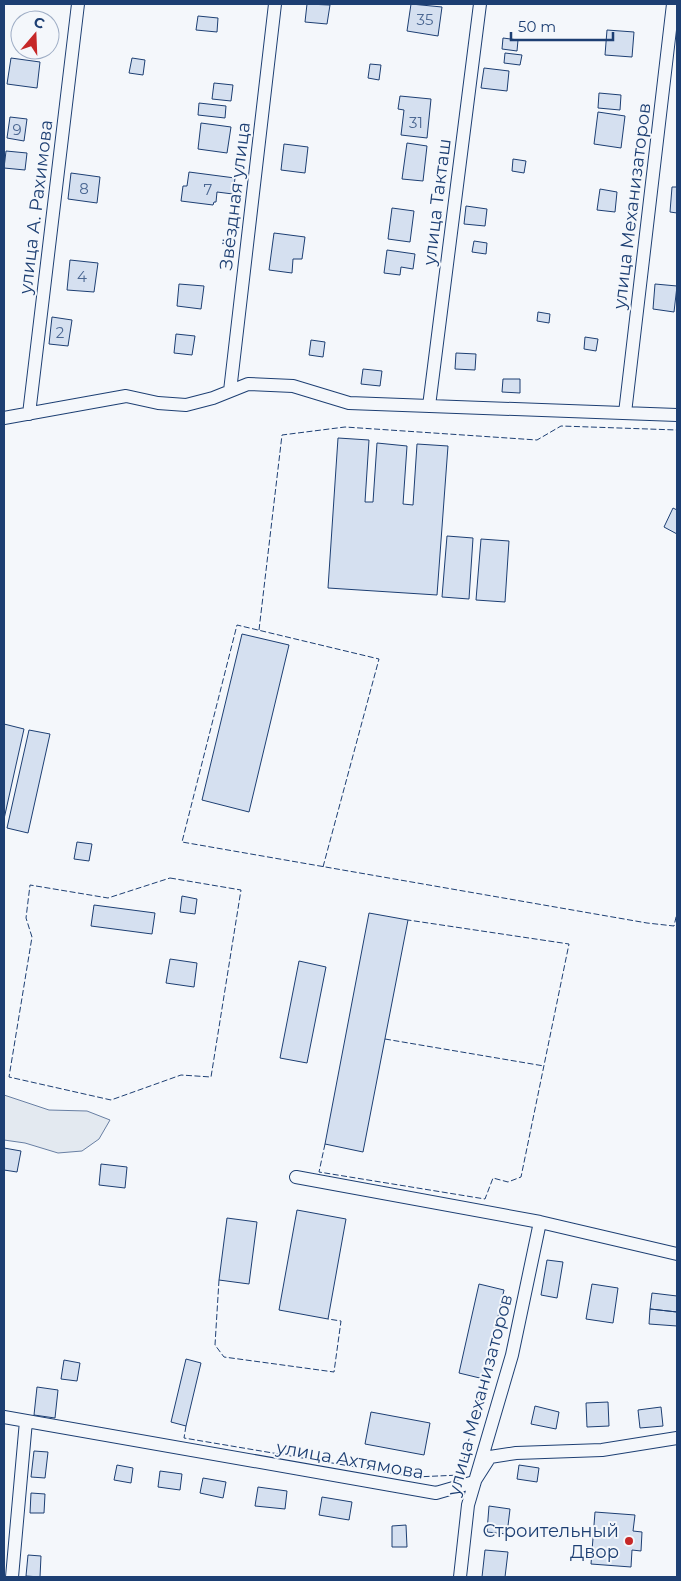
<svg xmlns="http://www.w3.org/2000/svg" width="681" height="1581" font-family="Montserrat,sans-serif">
<rect width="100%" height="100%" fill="#f4f7fb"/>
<path fill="#e3e9f0" stroke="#687fa3" d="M4,1095L49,1110L87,1111L110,1120L99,1139L82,1151L58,1153L25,1143L4,1140Z"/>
<path fill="#d5e0f0" stroke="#1d3f73" d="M307,4L330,5L327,24L305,22Z
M411,4L442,7L438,36L407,31Z
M198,16L218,18L217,32L196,30Z
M607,30L634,32L632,57L605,55Z
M503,38L518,40L517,51L502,49Z
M505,53L522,55L520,65L504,63Z
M11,58L40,62L37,88L7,84Z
M132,58L145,60L143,75L129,73Z
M370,64L381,65L379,80L368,78Z
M484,68L509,71L507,91L481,88Z
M214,83L233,85L231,101L212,99Z
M599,93L621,95L620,110L598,108Z
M400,96L431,99L427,138L401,135L404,110L398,109Z
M199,103L226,106L225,118L198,115Z
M598,112L625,116L621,148L594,144Z
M10,117L27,119L24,141L7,138Z
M201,123L231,127L227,153L198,149Z
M407,143L427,146L423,181L402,179Z
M284,144L308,147L305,173L281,170Z
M6,151L27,153L25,170L4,168Z
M513,159L526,161L524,173L512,171Z
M189,172L235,178L233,194L217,192L216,202H214L213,205L181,201L183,186H187Z
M71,173L100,177L97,203L68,199Z
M672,187H677V213L670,212Z
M600,189L617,192L615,212L597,210Z
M466,206L487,209L485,226L464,224Z
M392,208L414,211L410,242L388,239Z
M274,233L305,237L302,259H293L292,273L269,270Z
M474,241L487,243L486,254L472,252Z
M387,250L415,254L413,269L401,267L400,275L384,273Z
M70,260L98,263L94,292L67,290Z
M179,284L204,286L201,309L177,306Z
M655,284L677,286L674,312L653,309Z
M538,312L550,314L549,323L537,321Z
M52,317L72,320L68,346L49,344Z
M176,334L195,336L192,355L174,353Z
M585,337L598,339L596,351L584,349Z
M311,340L325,342L323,357L309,355Z
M456,353L476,354L475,370L455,369Z
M363,369L382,371L380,386L361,384Z
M503,379H520V393L502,392Z
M338,438L369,440L365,502H373L377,443L407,446L403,504L413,505L417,444L448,446L437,595L328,588Z
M673,508L677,510V534L664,527Z
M447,536L473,538L469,599L442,597Z
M481,539L509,541L505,602L476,600Z
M242,634L289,645L249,812L202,800Z
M4,724L24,729L4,819Z
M29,730L50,734L28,833L7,828Z
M77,842L92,844L89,861L74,859Z
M182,896L197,899L195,914L180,912Z
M94,905L155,913L152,934L91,926Z
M369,913L408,920L363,1152L325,1144Z
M170,959L197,963L194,987L166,983Z
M299,961L326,967L307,1063L280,1058Z
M4,1148L21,1151L17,1172L4,1170Z
M101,1164L127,1167L125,1188L99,1185Z
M297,1210L346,1219L328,1319L279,1310Z
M227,1218L257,1222L249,1284L219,1280Z
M547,1260L563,1262L557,1298L541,1295Z
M479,1284L504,1290L484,1379L459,1373Z
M592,1284L618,1288L613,1323L586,1319Z
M652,1293L677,1296V1312L650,1309Z
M650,1309L677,1312V1326L649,1324Z
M186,1359L201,1363L186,1426L171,1422Z
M64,1360L80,1363L77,1381L61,1379Z
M37,1387L58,1390L55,1418L34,1415Z
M608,1402L609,1426L587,1427L586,1403Z
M535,1406L559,1412L556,1429L531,1424Z
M661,1407L663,1426L640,1428L638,1410Z
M371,1412L430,1423L424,1455L365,1444Z
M34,1451L48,1452L45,1478L31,1477Z
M117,1465L133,1468L131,1483L114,1480Z
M519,1465L539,1468L537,1482L517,1479Z
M160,1471L182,1474L180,1490L158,1487Z
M203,1478L226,1482L223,1498L200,1493Z
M258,1487L287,1491L285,1509L255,1506Z
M31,1493L45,1494L44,1513H30Z
M322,1497L352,1502L349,1520L319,1515Z
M489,1506L510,1509L507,1534L487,1532Z
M595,1512L635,1515L633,1531L642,1532L641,1551L632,1550L631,1567L591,1564Z
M406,1525L407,1547H392V1526Z
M485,1550L508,1552L505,1577H482Z
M28,1555L41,1556L40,1577L26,1576Z"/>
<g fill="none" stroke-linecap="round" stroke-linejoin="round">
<g stroke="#1d3f73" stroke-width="14">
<path id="street" d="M230,391L275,4
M429,406L480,4
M625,413L673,4
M29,414L78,4
M4,418L126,396L158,403L186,405L213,398L248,384L293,386L349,403L677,415
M296,1177L540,1222L677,1254
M4,1417L436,1493L474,1482L490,1457L516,1453L602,1450L677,1438
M12,1577L26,1421
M460,1577L468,1505L512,1355L540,1222"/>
</g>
<use href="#street" stroke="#f4f7fb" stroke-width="12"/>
<path stroke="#1d3f73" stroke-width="1" stroke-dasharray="6 2.5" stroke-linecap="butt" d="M259,630L282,435L345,427L537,440L561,426L677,430
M323,867L379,659L237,625L182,842L647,923L674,926L677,913
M170,878L241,890L211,1077L181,1075L111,1100L9,1077L32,937L26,918L30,885L108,898Z
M385,1039L544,1066
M325,1144L319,1172L485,1199L493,1178L508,1182L521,1177L569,944L408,920
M219,1280L215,1345L224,1357L334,1372L341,1321L328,1319
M186,1426L184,1438L415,1477L460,1475L484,1379"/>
</g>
<circle fill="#c62828" stroke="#f4f7fb" stroke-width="2" cx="629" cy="1541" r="5"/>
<g text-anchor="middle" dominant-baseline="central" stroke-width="4" stroke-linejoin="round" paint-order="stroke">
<g font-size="15" fill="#4b6792">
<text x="425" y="19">35</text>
<text x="416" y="122">31</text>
<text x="17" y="129">9</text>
<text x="84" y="188">8</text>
<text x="208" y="189">7</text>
<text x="82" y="276">4</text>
<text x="60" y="332">2</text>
</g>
<g font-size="18" fill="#1d3f73" stroke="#f4f7fb">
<text transform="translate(235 196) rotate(-83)">Звёздная улица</text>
<text transform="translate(437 202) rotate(-83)">улица Такташ</text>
<text transform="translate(632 206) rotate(-83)">улица Механизаторов</text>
<text transform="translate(36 207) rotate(-83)">улица А. Рахимова</text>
<text transform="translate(480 1395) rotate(-75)">улица Механизаторов</text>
<text transform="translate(350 1460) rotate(10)">улица Ахтямова</text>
</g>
<g font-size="18" fill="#1d3f73" stroke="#f4f7fb" text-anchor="end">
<text x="619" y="1531">Строительный<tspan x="619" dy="21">Двор</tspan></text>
</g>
</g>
<rect width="681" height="1581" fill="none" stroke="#1d3f73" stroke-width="10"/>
<g transform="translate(35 35) rotate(19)"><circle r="24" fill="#f4f7fb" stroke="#9eadc5"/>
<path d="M0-4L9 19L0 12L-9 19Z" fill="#c62828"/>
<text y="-8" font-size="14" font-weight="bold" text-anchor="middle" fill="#1d3f73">С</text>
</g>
<path d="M511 32v8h102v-8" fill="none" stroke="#1d3f73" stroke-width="2.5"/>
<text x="518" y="32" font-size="15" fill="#1d3f73" stroke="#f4f7fb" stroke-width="4" paint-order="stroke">50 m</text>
</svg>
